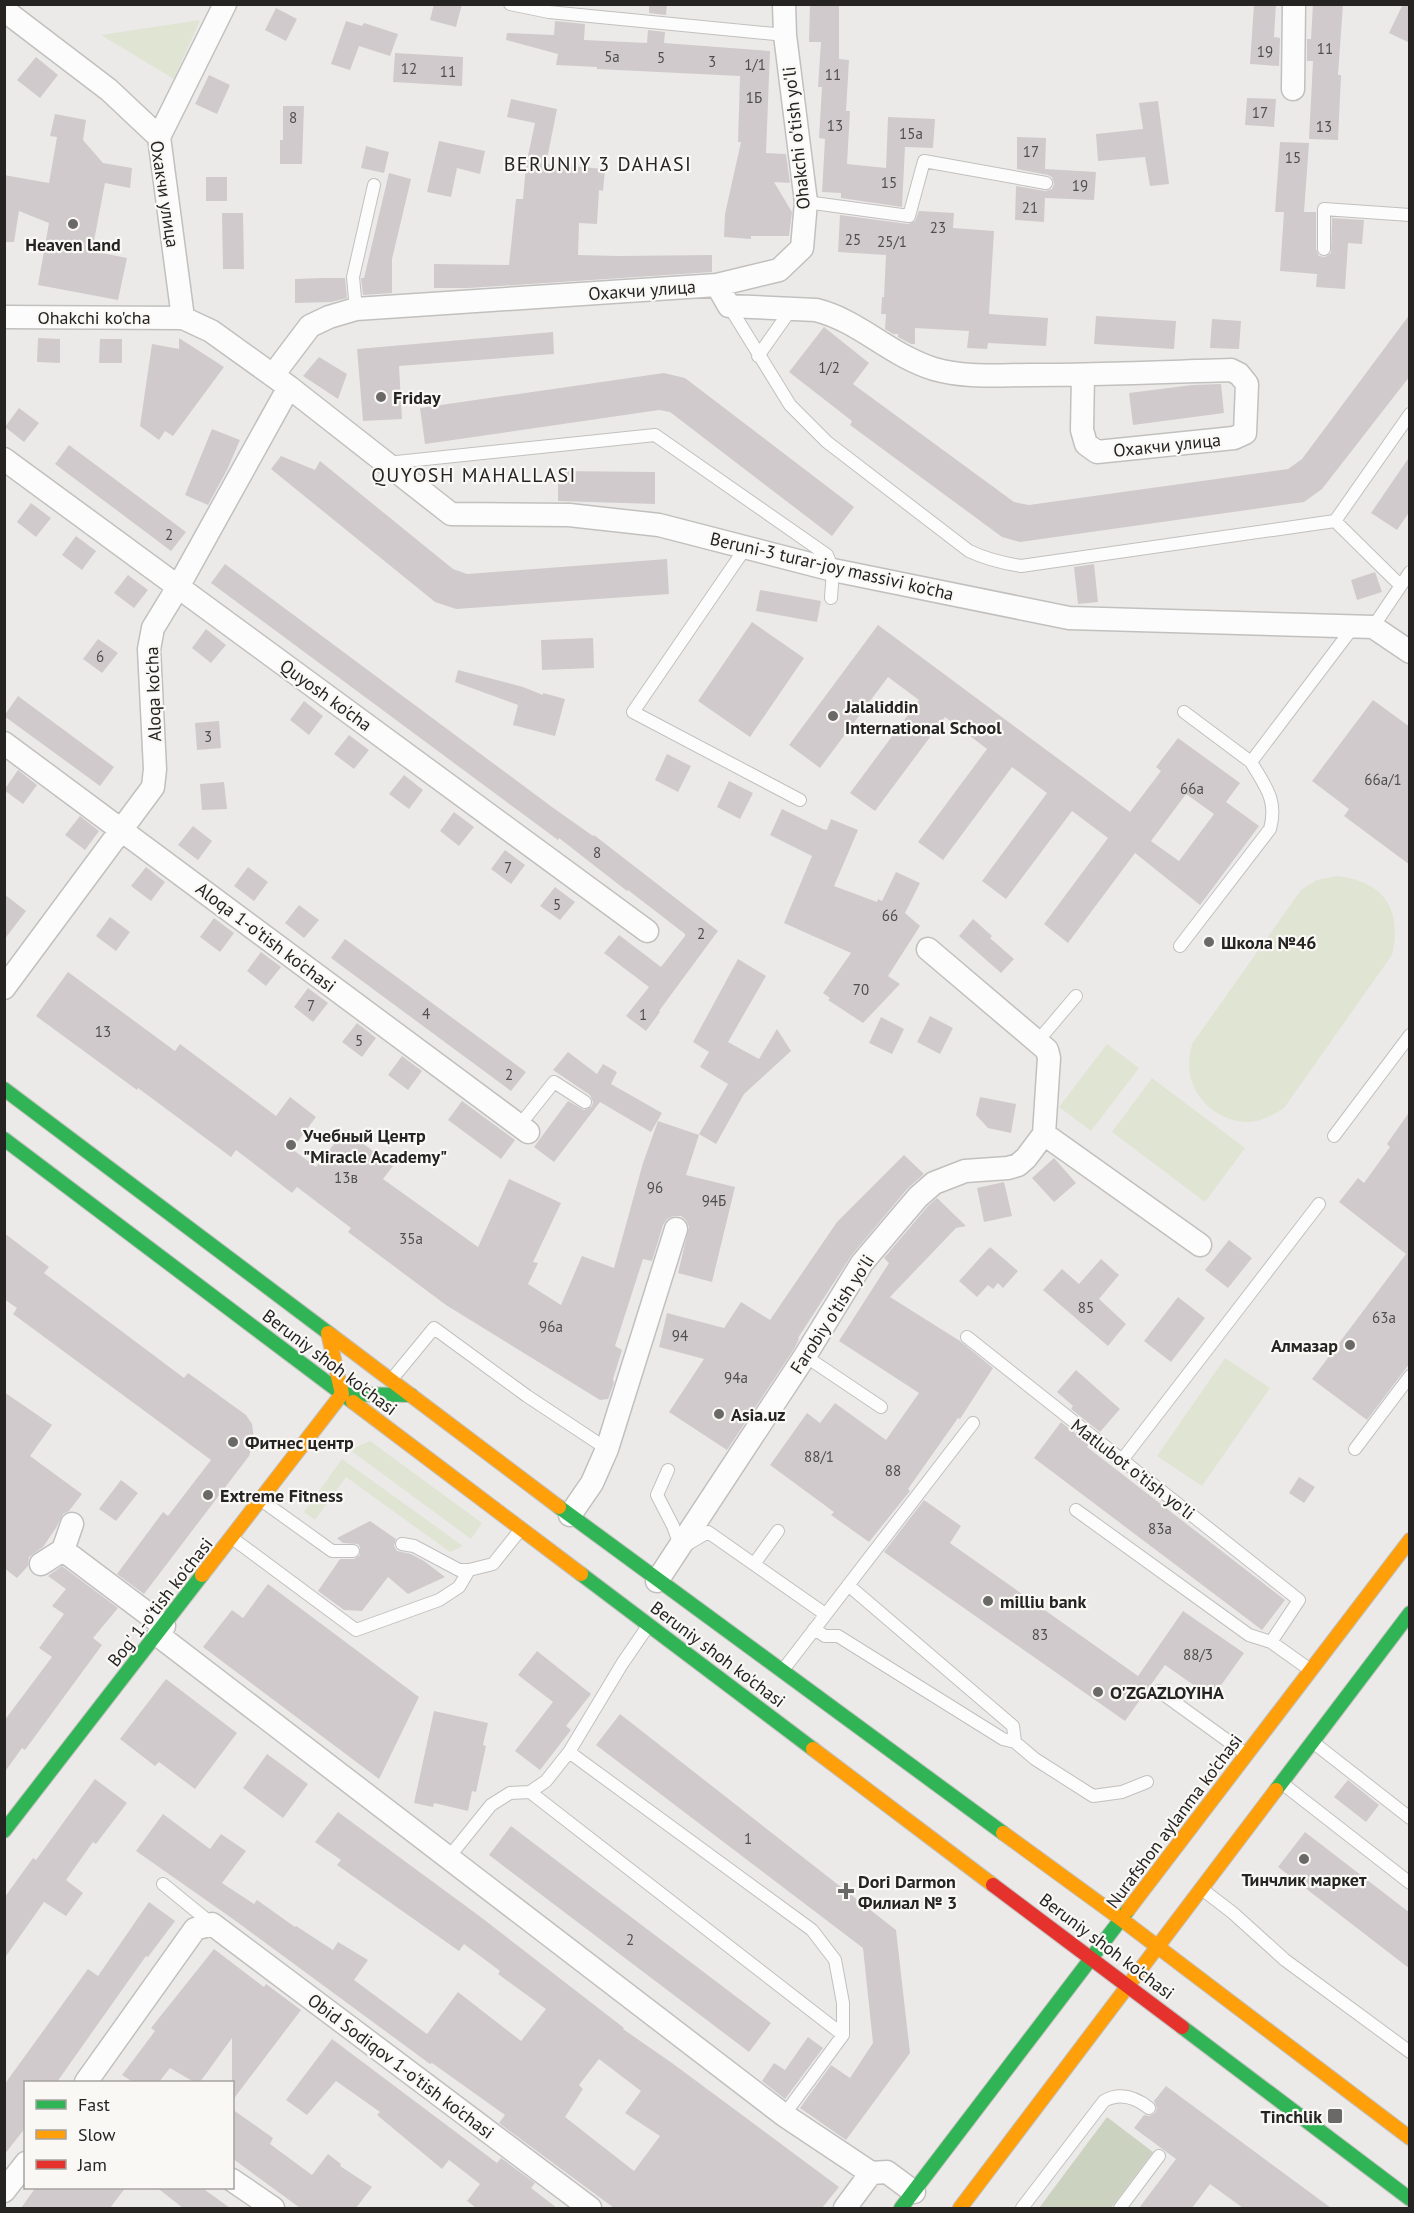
<svg xmlns="http://www.w3.org/2000/svg" width="1414" height="2213" font-family="'PT Sans',sans-serif">
<rect width="100%" height="100%" fill="#eceae8"/>
<path fill="#dfe4d3" d="M200,20L174,79L101,35Z
M1336,876C1383,881 1403,908 1392,955L1284,1108C1273,1115 1262,1121 1249,1122C1217,1123 1188,1095 1189,1063C1189,1057 1191,1050 1192,1044L1301,890L1317,880Z
M1107,1044L1139,1068L1091,1131L1059,1107Z
M1152,1078L1245,1148L1205,1202L1112,1132Z
M1225,1358L1270,1388L1202,1486L1157,1456Z
M370,1441L482,1523L471,1539L350,1450Z
M342,1459L463,1546L450,1552L346,1477L315,1520L304,1512Z"/>
<path fill="#ccd2c0" d="M1107,2117L1153,2152L1111,2208H1039Z"/>
<path fill="#d0cacc" fill-rule="evenodd" d="M434,4H462L456,27L430,20Z
M649,4H667L666,15L649,13Z
M810,4H839V59L849,60L846,111H850L847,164L886,168L888,117L935,119L933,148L905,147L902,207L841,198V193L822,192L825,139L819,138L822,87H818L821,42H809Z
M1254,4H1276L1274,37L1280,38L1279,66L1250,64Z
M1313,4H1343L1338,75H1341L1338,140L1309,139L1313,61H1307V39H1311Z
M1403,4H1410V43L1389,33Z
M276,8L297,19L286,41L265,30Z
M346,21L362,26L364,23L398,34L390,56L359,46L350,70L331,64Z
M555,21L585,24L584,40L647,43L648,30L665,32L664,43L770,51L766,153L786,154L790,183L774,182L792,212L789,236H751V239L724,237L725,214L741,142H738L740,76L597,69V67L556,65L558,54L506,40L507,33L554,35Z
M395,53L463,57L462,86L393,82Z
M36,57L58,75L40,98L17,80Z
M209,75L230,85L217,114L195,104Z
M1247,98L1276,99L1274,127L1245,125Z
M511,99L557,109L546,164L605,169L603,191L599,190L597,224L579,223L578,255L618,256L712,255V272L468,288H434V264L509,265L516,199H523L526,165L535,123L507,117Z
M1158,101L1169,184L1150,186L1145,157L1098,161L1096,134L1143,129L1139,103Z
M283,106H304L302,164H280V140H283Z
M55,114L86,120L83,140L103,163L132,168L130,188L105,183L92,251L127,258L118,300L38,285L49,223L19,211L14,242H4V175L49,183L57,137L50,136Z
M1017,137L1046,138L1045,169L1096,172L1094,200L1045,198L1044,222L1015,220L1016,186L1045,191L1052,189L1054,184L1052,177L1048,175L1017,169Z
M439,141L485,151L480,174L457,168L451,197L427,192Z
M1280,142L1309,143L1304,212H1316V249L1319,256L1325,257L1331,253L1332,218L1364,220L1362,244L1348,243L1345,289L1316,287L1317,274L1280,271L1284,212H1275Z
M366,146L389,152L384,173L361,168Z
M389,173L411,179L392,259V293L363,295L361,278H364Z
M206,177H227V201H206Z
M919,211L954,213L953,228L994,231L989,314L1048,318L1046,346L988,343L987,349L967,348L969,331L915,328V344H911L898,337V334H893L885,329L886,314H881L882,297H884L886,255L838,252L840,215L908,224L915,221Z
M222,213H243L244,269H223Z
M323,278H345L347,298L331,302L295,303V279Z
M1410,314V376L1322,489L1304,502L1020,542L1002,537L850,425L852,421L789,372L824,327L869,363L853,384L1014,502L1029,505L1288,469L1302,459Z
M1096,316L1176,321L1174,349L1094,344Z
M1212,319L1241,321L1239,349L1210,348Z
M553,332L554,354L399,366L402,419L363,421L357,349Z
M38,338L60,339V363L37,362Z
M179,338L224,367L173,436L165,431L159,440L140,426L152,344L179,349Z
M100,339H122V363H99Z
M319,357L347,374L338,399L303,376Z
M664,373L685,378L854,507L832,536L670,412L659,410L425,444L420,408Z
M1221,384L1224,413L1133,425L1129,393L1192,385Z
M19,408L39,423L24,442L5,427Z
M212,429L240,440L227,470L208,505L185,495Z
M69,445L186,532L171,551L55,464Z
M281,456L315,470L320,461L453,569L467,574L667,559L669,594L456,609L435,602L271,469Z
M1410,456V511L1397,530L1371,513Z
M558,471L655,472V504L558,501Z
M31,503L51,518L36,537L17,522Z
M76,536L96,551L82,570L62,555Z
M225,564L552,807L593,836L594,835L718,931L659,1011L660,1012L646,1031L626,1016L649,987L604,953L619,935L661,967L685,936V934L628,890L627,891L559,838L558,840L211,583Z
M1094,564L1098,602L1078,604L1074,567Z
M1375,572L1382,592L1357,600L1351,580Z
M128,575L148,590L134,608L114,593Z
M760,590L821,601L817,622L756,611Z
M752,622L804,658L750,737L698,701Z
M878,625L1130,812L1161,771L1156,767L1178,738L1240,783L1226,802L1259,826L1200,905L1135,853L1068,943L1044,924L1108,838L1072,811L1006,899L982,881L1047,793L1012,767L943,860L918,842L987,749L945,717L875,811L850,793L919,700L888,677L820,768L789,745ZM1186,794L1214,814L1179,861L1151,841Z
M206,629L226,645L211,663L192,648Z
M593,638L594,668L542,670L541,640Z
M98,639L118,653L102,673L83,659Z
M458,670L523,687L543,695V693L565,699L555,736L513,725L518,705L455,682Z
M18,696L114,767L100,786L4,716Z
M1373,700L1410,727V865L1344,816L1349,809L1312,781Z
M304,701L323,716L309,735L290,720Z
M219,721L221,748L197,750L195,723Z
M349,735L369,750L354,769L334,754Z
M667,754L691,766L678,792L655,780Z
M18,770L37,785L23,804L4,790Z
M404,775L423,790L409,809L389,794Z
M729,781L753,793L740,819L717,807Z
M224,782L227,809L202,810L200,784Z
M782,809L823,829L827,830L831,819L858,830L834,886L877,902L878,899L882,901L896,872L920,883L905,913L920,926L888,976L900,984L863,1023L828,1000L830,998L823,993L851,953L784,923L812,856L770,835Z
M454,812L474,827L459,846L440,831Z
M80,816L99,831L85,850L65,835Z
M193,826L212,841L198,860L178,845Z
M505,850L525,865L511,884L491,869Z
M146,867L165,882L151,901L131,886Z
M248,867L268,882L254,901L234,886Z
M555,887L575,902L560,920L540,906Z
M4,894L26,911L4,940Z
M299,905L319,920L304,938L285,923Z
M110,917L130,932L116,951L96,936Z
M214,918L234,933L220,952L200,937Z
M973,919L992,936L990,938L1014,959L1001,973L959,936Z
M345,939L526,1072L511,1091L331,958Z
M261,952L281,967L266,986L247,971Z
M738,959L766,976L728,1042L759,1059L777,1029L791,1051L744,1094L716,1144L699,1134L728,1084L700,1067L709,1052L693,1042Z
M68,972L175,1051L180,1044L276,1116L290,1097L316,1117L292,1149L316,1167L345,1130L393,1166L383,1179L478,1247L509,1179L561,1203L533,1262L538,1263L528,1284L561,1305L582,1256L614,1268L643,1163L658,1121L699,1135L686,1175L735,1187L712,1282L678,1273L689,1227L686,1220L681,1216H674L667,1219L663,1225L652,1261L643,1259L615,1346L622,1350L613,1379L614,1383L608,1399L600,1400L446,1305L348,1232L351,1228L297,1187L292,1193L236,1150L231,1157L138,1088L137,1090L36,1016Z
M308,988L328,1003L313,1022L294,1007Z
M930,1016L953,1028L940,1054L917,1042Z
M881,1017L904,1029L892,1054L869,1043Z
M357,1023L376,1038L362,1057L342,1042Z
M568,1052L597,1074L603,1064L617,1072L611,1084L662,1113L651,1132L600,1102L554,1162L534,1147L568,1101L584,1110L592,1106L593,1102L590,1095L553,1070Z
M402,1056L422,1071L408,1090L388,1075Z
M980,1097L1016,1104L1011,1133L988,1128L976,1115Z
M462,1101L515,1140L501,1159L448,1120Z
M1410,1111V1363L1367,1420L1312,1379L1406,1254L1339,1202L1358,1178L1364,1183L1390,1147L1387,1144Z
M904,1155L924,1174L908,1188L851,1256L798,1338L799,1339L794,1349L727,1450L669,1412L704,1359L659,1347L667,1313L724,1328L741,1302L770,1320L837,1222Z
M1054,1158L1076,1183L1054,1202L1032,1178Z
M1004,1182L1012,1216L984,1222L977,1188Z
M937,1198L966,1226L956,1228L890,1297L960,1341L993,1368L960,1419L958,1418L908,1489L910,1491L869,1542L831,1515L834,1512L770,1465L807,1413L820,1423L835,1403L886,1440L919,1393L839,1341L889,1263L884,1258L928,1206Z
M4,1233L49,1267L44,1273L184,1378L188,1373L246,1415L252,1424L254,1440L249,1456L144,1594L117,1574L163,1512L168,1516L211,1460L13,1314L17,1308L4,1299Z
M1229,1240L1252,1258L1228,1288L1205,1270Z
M990,1247L1018,1271L1003,1288L998,1283L993,1289L988,1285L977,1297L959,1281L989,1248L990,1249Z
M1101,1259L1119,1275L1099,1299L1126,1324L1108,1346L1043,1290L1062,1269L1079,1284Z
M1178,1297L1205,1318L1171,1362L1144,1341Z
M1076,1370L1120,1409L1100,1432L1071,1409L1073,1406L1057,1392Z
M4,1392L52,1425L30,1456L82,1494L69,1511L63,1514L56,1528L43,1547L29,1557L28,1566L17,1578L4,1568Z
M1061,1422L1089,1444L1087,1447L1285,1600L1262,1630L1034,1458Z
M1299,1477L1315,1487L1304,1503L1289,1493Z
M121,1480L138,1493L116,1521L99,1509Z
M924,1500L961,1526L950,1543L1138,1676L1183,1611L1244,1653L1212,1698L1165,1665L1125,1721L884,1552Z
M370,1521L396,1539L394,1546L397,1551L411,1554L424,1561L445,1577L408,1594L388,1577L362,1611L344,1610L318,1591L340,1559H354L360,1555V1547L358,1544L343,1543L337,1538Z
M62,1566L118,1608L93,1638L102,1645L25,1750L22,1748L4,1773V1721L52,1657L39,1648L64,1614L52,1606L66,1589L48,1576Z
M268,1584L419,1697L379,1779L203,1647L232,1610L243,1618Z
M537,1651L591,1694L566,1726L571,1730L540,1770L515,1751L553,1702L518,1675Z
M166,1679L237,1733L195,1789L159,1762L155,1766L120,1739Z
M434,1711L488,1723L483,1745L486,1746L476,1792L472,1791L468,1811L434,1803L433,1807L414,1803Z
M620,1714L896,1930L910,2053L846,2140L800,2108L831,2065L850,2078L873,2043L863,1948L596,1745Z
M267,1754L308,1784L283,1818L243,1788Z
M95,1779L127,1803L96,1844L93,1842L66,1880L83,1893L66,1916L44,1902L4,1959V1898L33,1858L36,1860Z
M1348,1780L1379,1805L1366,1822L1334,1797Z
M338,1812L482,1918L624,2028L623,2029L672,2063L839,2187L822,2208H614L499,2123L505,2115L432,2063L430,2064L233,1919L136,1851L163,1814L210,1849L221,1834L246,1851L222,1883L254,1904L257,1900L295,1927L296,1926L333,1950L338,1942L368,1960L354,1980L427,2034L458,1992L521,2041L546,2009L498,1974L500,1971L464,1944L459,1951L337,1865L341,1860L315,1842ZM599,2059L641,2091L625,2113L660,2136L634,2171L565,2117L583,2089L579,2085Z
M511,1826L771,2023L749,2052L489,1855Z
M1305,1832L1410,1913V1969L1278,1867Z
M149,1902L175,1921L148,1957L146,1956L57,2082H26V2127L4,2155V2085L88,1969L98,1976Z
M214,1949L264,1987L266,1984L301,2010L232,2101V2038L200,2082H194L170,2068L159,2082H133L122,2075L155,2031L151,2028Z
M808,2037L823,2048L785,2099L762,2081L774,2063L785,2070Z
M332,2039L497,2163L501,2158L535,2183L531,2188L557,2208H476L467,2201L480,2184L449,2160L442,2169L377,2115L380,2112L336,2081L307,2115L286,2100Z
M1166,2086L1331,2208H1243L1210,2184L1192,2208H1139L1176,2159L1134,2128L1144,2115L1149,2116L1155,2113L1157,2108L1154,2101Z
M232,2109L273,2138L270,2144L312,2175L328,2154L341,2164L340,2166L372,2187L356,2208H300L232,2158Z
M36,2187H126L110,2208H21Z
M156,2187H201L230,2208H183Z"/>
<g fill="none" stroke-linecap="round" stroke-linejoin="round">
<g stroke="#c1c0be" stroke-width="14">
<path id="lane" d="M510,4L549,12L785,35
M806,202L909,216L924,161L1046,183
M1324,249V209L1410,215
M729,306L790,405L827,442L969,551C986,559 1002,563 1021,566L1335,521L1410,414
M356,309L353,277L374,185
M758,356L792,308
M387,463L655,435L827,555L833,570L831,598
M1335,521L1400,585
M746,547L633,712L800,800
M1373,627L1410,572
M1184,712L1251,762
M1180,946L1270,829C1278,800 1265,786 1251,762L1354,626
M1037,1042L1076,996
M519,1126L554,1082L585,1102
M1334,1136L1410,1035
M967,1337L1299,1600L1271,1642
M805,1356L881,1407
M392,1379L434,1328L527,1396L607,1449
M1355,1449L1410,1376
M1122,1460L1319,1204
M668,1470L657,1495L673,1526L681,1548L708,1532L825,1614
M261,1500L332,1551H353
M1076,1510L1249,1635L1271,1642L1309,1669
M232,1538L356,1630L439,1600L459,1587L469,1570
M402,1544L414,1546L459,1570H469L493,1564L521,1529
M754,1564L778,1531
M814,1629L825,1636H838L1003,1739L1015,1742L1013,1726L848,1585
M783,1670L973,1423
M1159,1691L1246,1754
M1015,1742L1035,1759L1093,1796L1122,1792L1147,1782
M1314,1743L1410,1818
M569,1752L812,1930L835,1960L843,2003V2035L784,2115
M1283,1784L1410,1883
M530,1792L843,2035
M449,1857L491,1805L510,1793L530,1792L546,1781L569,1752L622,1664L648,1626
M163,1884L212,1924
M1203,1890L1233,1913L1285,1960L1410,2052
M1022,2208L1104,2101C1120,2092 1135,2097 1149,2108
M1120,2208L1159,2156"/>
</g>
<g stroke="#c1c0be" stroke-width="25">
<path id="street" d="M4,10L109,90L159,137L183,318
M1293,89L1294,4
M159,137L225,4
M717,285L779,270L802,248L806,202L785,35L784,4
M4,317L183,318L211,331L289,387L451,514L569,515L659,525L833,570L1069,618L1373,627L1410,652
M273,375L310,326L329,317L356,309L717,285L729,306L816,310C860,321 889,355 934,369C965,378 998,375 1030,375C1097,375 1164,372 1231,370L1239,374L1247,384L1245,433L1234,438L1097,452L1086,444L1082,430L1083,375
M4,459L647,931
M4,743L528,1132
M4,988L153,787L155,769L149,649L153,628L178,587L289,387
M1044,1134L1200,1245
M570,1515L592,1483L607,1449L676,1229
M63,1550L164,1626
M41,1564L63,1550L72,1524
M657,1581L805,1356L862,1263L918,1197L934,1183L965,1171L1008,1168L1018,1165L1026,1158L1044,1134L1049,1058L1047,1050L928,949
M158,1635L784,2115L871,2173L887,2172L914,2192
M86,2082L195,1929L212,1924L590,2208
M232,2180L273,2208
M4,2191L26,2163
M845,2208L871,2173"/>
</g>
<g stroke="#c1c0be" stroke-width="16">
<path id="fast" d="M4,1089L331,1335
M4,1139L353,1402
M342,1394L411,1395
M559,1507L1003,1833
M581,1574L813,1749
M1276,1790L1410,1613
M4,1831L202,1575
M1182,2027L1410,2199
M901,2208L1128,1910"/>
</g>
<g stroke="#c1c0be" stroke-width="16">
<path id="slow" d="M331,1335L559,1507
M353,1402L581,1574
M202,1575L342,1394L328,1333
M813,1749L993,1885
M1003,1833L1121,1919L1410,2138
M1128,1910L1410,1540
M960,2208L1276,1790"/>
</g>
<g stroke="#c1c0be" stroke-width="16">
<path id="jam" d="M993,1885L1182,2027"/>
</g>
<use href="#lane" stroke="#fcfcfc" stroke-width="12"/>
<use href="#street" stroke="#fcfcfc" stroke-width="22"/>
<use href="#fast" stroke="#30b455" stroke-width="14"/>
<use href="#slow" stroke="#ff9f0a" stroke-width="14"/>
<use href="#jam" stroke="#e5322d" stroke-width="14"/>
</g>
<g fill="#6b6968" stroke="#faf8f4" stroke-width="2">
<circle cx="73" cy="224" r="6"/>
<circle cx="381" cy="397" r="6"/>
<circle cx="833" cy="716" r="6"/>
<circle cx="1209" cy="942" r="6"/>
<circle cx="291" cy="1145" r="6"/>
<circle cx="1350" cy="1345" r="6"/>
<circle cx="719" cy="1414" r="6"/>
<circle cx="233" cy="1442" r="6"/>
<circle cx="208" cy="1495" r="6"/>
<circle cx="988" cy="1601" r="6"/>
<circle cx="1098" cy="1692" r="6"/>
<circle cx="1304" cy="1859" r="6"/>
<path d="M843 1882h6v6h6v6h-6v6h-6v-6h-6v-6h6z"/>
<rect x="1327" y="2108" width="16" height="16" rx="3"/>
</g>
<g text-anchor="middle" dominant-baseline="central" stroke-width="4.5" stroke-linejoin="round" paint-order="stroke">
<g font-size="15" fill="#504e4d">
<text x="1325" y="48">11</text>
<text x="1265" y="51">19</text>
<text x="612" y="56">5a</text>
<text x="661" y="57">5</text>
<text x="712" y="61">3</text>
<text x="755" y="64">1/1</text>
<text x="409" y="68">12</text>
<text x="448" y="71">11</text>
<text x="833" y="74">11</text>
<text x="754" y="97">1Б</text>
<text x="1260" y="112">17</text>
<text x="293" y="117">8</text>
<text x="835" y="125">13</text>
<text x="1324" y="126">13</text>
<text x="911" y="133">15a</text>
<text x="1031" y="151">17</text>
<text x="1293" y="157">15</text>
<text x="889" y="182">15</text>
<text x="1080" y="185">19</text>
<text x="1030" y="207">21</text>
<text x="938" y="227">23</text>
<text x="853" y="239">25</text>
<text x="892" y="241">25/1</text>
<text x="829" y="367">1/2</text>
<text x="169" y="534">2</text>
<text x="100" y="656">6</text>
<text x="208" y="736">3</text>
<text x="1383" y="779">66a/1</text>
<text x="1192" y="788">66a</text>
<text x="597" y="852">8</text>
<text x="508" y="867">7</text>
<text x="557" y="904">5</text>
<text x="890" y="915">66</text>
<text x="701" y="933">2</text>
<text x="861" y="989">70</text>
<text x="311" y="1005">7</text>
<text x="426" y="1013">4</text>
<text x="643" y="1014">1</text>
<text x="103" y="1031">13</text>
<text x="359" y="1040">5</text>
<text x="509" y="1074">2</text>
<text x="346" y="1177">13в</text>
<text x="655" y="1187">96</text>
<text x="714" y="1200">94Б</text>
<text x="411" y="1238">35a</text>
<text x="1086" y="1307">85</text>
<text x="1384" y="1317">63a</text>
<text x="551" y="1326">96a</text>
<text x="680" y="1335">94</text>
<text x="736" y="1377">94a</text>
<text x="819" y="1456">88/1</text>
<text x="893" y="1470">88</text>
<text x="1160" y="1528">83a</text>
<text x="1040" y="1634">83</text>
<text x="1198" y="1654">88/3</text>
<text x="748" y="1838">1</text>
<text x="630" y="1939">2</text>
</g>
<g font-size="18" fill="#252423" stroke="#faf8f4">
<text transform="translate(796 138) rotate(-96)">Ohakchi o'tish yo'li</text>
<text transform="translate(165 194) rotate(81)">Охакчи улица</text>
<text transform="translate(642 290) rotate(-4)">Охакчи улица</text>
<text x="94" y="317">Ohakchi ko'cha</text>
<text transform="translate(1167 445) rotate(-6)">Охакчи улица</text>
<text transform="translate(832 566) rotate(13)">Beruni-3 turar-joy massivi ko'cha</text>
<text transform="translate(153 694) rotate(-92)">Aloqa ko'cha</text>
<text transform="translate(326 695) rotate(36)">Quyosh ko'cha</text>
<text transform="translate(266 937) rotate(37)">Aloqa 1-o'tish ko'chasi</text>
<text transform="translate(832 1314) rotate(-57)">Farobiy o'tish yo'li</text>
<text transform="translate(330 1362) rotate(37)">Beruniy shoh ko'chasi</text>
<text transform="translate(1133 1469) rotate(38)">Matlubot o'tish yo'li</text>
<text transform="translate(160 1602) rotate(-52)">Bog' 1-o'tish ko'chasi</text>
<text transform="translate(718 1654) rotate(37)">Beruniy shoh ko'chasi</text>
<text transform="translate(1174 1821) rotate(-53)">Nurafshon aylanma ko'chasi</text>
<text transform="translate(1107 1946) rotate(37)">Beruniy shoh ko'chasi</text>
<text transform="translate(401 2066) rotate(37)">Obid Sodiqov 1-o'tish ko'chasi</text>
</g>
<g font-size="18" font-weight="bold" fill="#252423" stroke="#faf8f4" text-anchor="start">
<text x="73" y="244" text-anchor="middle">Heaven land</text>
<text x="393" y="397">Friday</text>
<text x="845" y="706">Jalaliddin<tspan x="845" dy="21">International School</tspan></text>
<text x="1221" y="942">Школа №46</text>
<text x="303" y="1135">Учебный Центр<tspan x="303" dy="21">"Miracle Academy"</tspan></text>
<text x="1338" y="1345" text-anchor="end">Алмазар</text>
<text x="731" y="1414">Asia.uz</text>
<text x="245" y="1442">Фитнес центр</text>
<text x="220" y="1495">Extreme Fitness</text>
<text x="1000" y="1601">milliu bank</text>
<text x="1110" y="1692">O'ZGAZLOYIHA</text>
<text x="1304" y="1879" text-anchor="middle">Тинчлик маркет</text>
<text x="858" y="1881">Dori Darmon<tspan x="858" dy="21">Филиал № 3</tspan></text>
<text x="1322" y="2116" text-anchor="end">Tinchlik</text>
</g>
<g font-size="20" letter-spacing="1.5" fill="#252423" stroke="#faf8f4">
<text x="598" y="164">BERUNIY 3 DAHASI</text>
<text x="474" y="475">QUYOSH MAHALLASI</text>
</g>
</g>
<rect width="1414" height="2213" fill="none" stroke="#252423" stroke-width="12"/>
<rect x="24" y="2081" width="210" height="108" fill="#faf8f4" stroke="#a5a3a0" stroke-width="1.5"/>
<rect x="36" y="2100" width="30" height="9" fill="#30b455" stroke="#a5a3a0" stroke-width="1.5"/>
<text x="78" y="2111" font-size="18" fill="#252423">Fast</text>
<rect x="36" y="2130" width="30" height="9" fill="#ff9f0a" stroke="#a5a3a0" stroke-width="1.5"/>
<text x="78" y="2141" font-size="18" fill="#252423">Slow</text>
<rect x="36" y="2160" width="30" height="9" fill="#e5322d" stroke="#a5a3a0" stroke-width="1.5"/>
<text x="78" y="2171" font-size="18" fill="#252423">Jam</text>
</svg>
